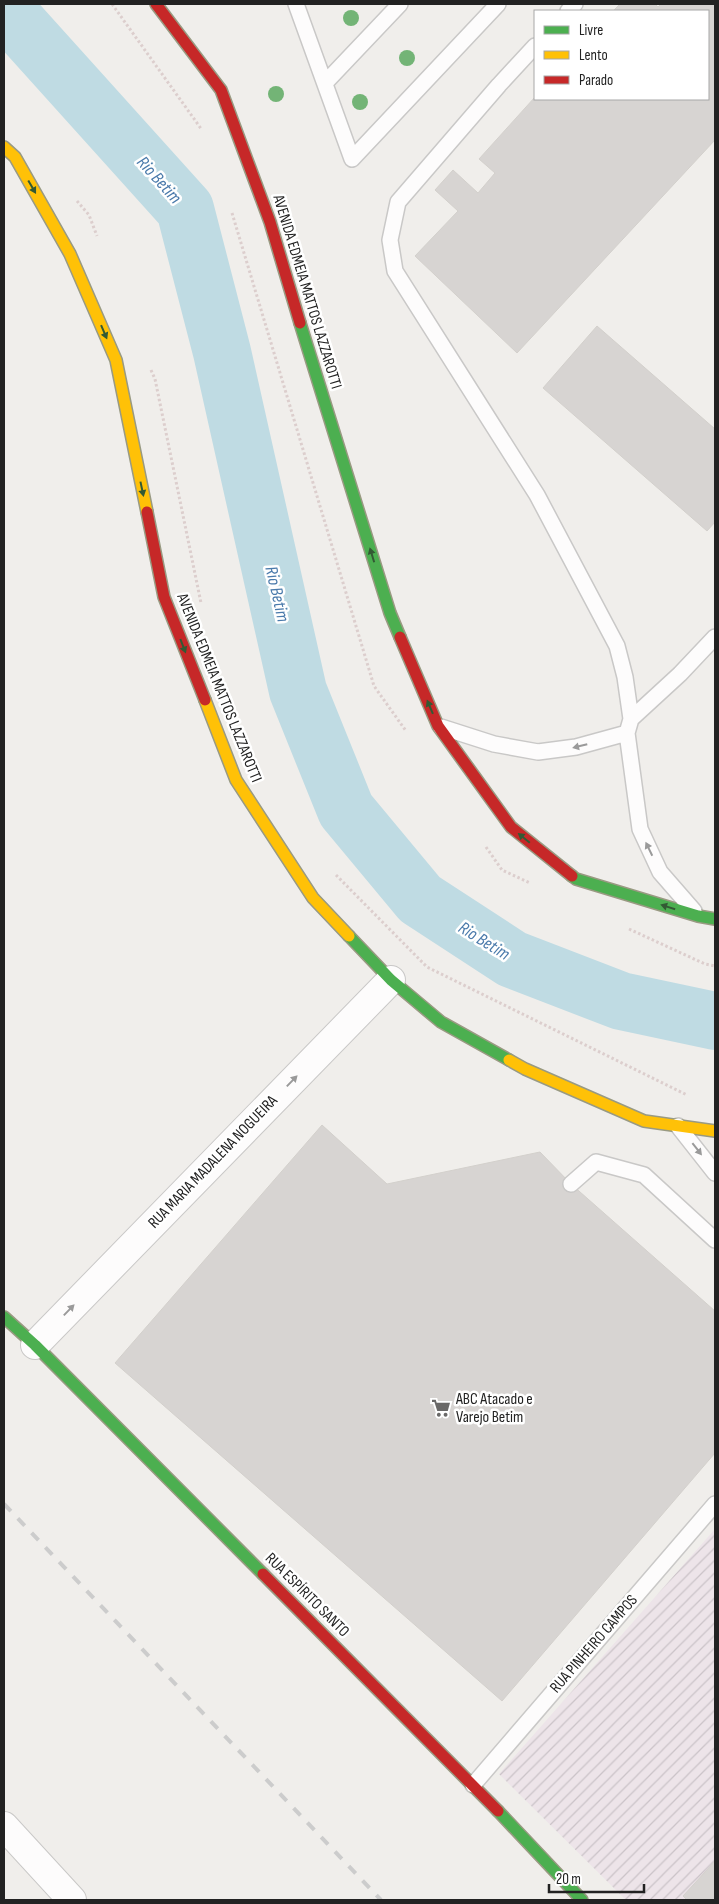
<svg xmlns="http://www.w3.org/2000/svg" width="719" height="1904" font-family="'Sofia Sans Condensed',sans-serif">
<defs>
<pattern id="industrial-furrows" width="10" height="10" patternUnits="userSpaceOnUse" patternTransform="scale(1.25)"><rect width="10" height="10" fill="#ede4e9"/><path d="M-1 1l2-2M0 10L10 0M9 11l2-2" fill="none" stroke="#cbc3c8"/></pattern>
</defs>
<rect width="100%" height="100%" fill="#f0eeeb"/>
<path fill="url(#industrial-furrows)" d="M715,1529V1900H626L499,1774Z"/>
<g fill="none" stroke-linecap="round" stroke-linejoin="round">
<path stroke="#bfdbe3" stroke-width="58" d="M4,8L185,209L222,352L298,691L346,810L420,899L512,959L621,1001L715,1021"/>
</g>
<path fill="#d7d4d2" stroke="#d3d0cc" d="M620,4H655L658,7L661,4H715V140L517,353L415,256L458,211L435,190L453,170L478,193L495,173L479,159L535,97V99H708V11H613Z
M597,326L715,429V522L707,531L543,388Z
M322,1125L387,1184L540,1152L571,1184L715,1311V1453L502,1701L115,1363Z
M715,1861V1900H687L683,1896Z"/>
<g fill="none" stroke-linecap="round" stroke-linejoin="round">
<g stroke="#c9c8c7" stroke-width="18">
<path id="lane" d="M296,4L352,159L498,4
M568,11L575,4
M535,46L499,85L398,202L390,240L395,271L537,495L617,646L625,677L631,719L680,674L715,637
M325,83L400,4
M631,719L627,733L640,829L660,872L694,911
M441,727L494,744L538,752L576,747L627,733
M678,1126L715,1173
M571,1184L596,1162L644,1175L715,1240
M473,1785L715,1504"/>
</g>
<g stroke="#c9c8c7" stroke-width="30">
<path id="street" d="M35,1345L391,980
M4,1826L72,1900"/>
</g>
<g stroke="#999a82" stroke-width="14">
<path id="fast" d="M300,323L390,613L400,637
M572,876L576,879L698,916L715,919
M349,936L391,980L441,1022L509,1060
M4,1317L35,1345L263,1574
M498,1811L582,1900"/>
</g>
<g stroke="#999a82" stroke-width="14">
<path id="slow" d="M4,147L15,157L70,254L116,360L147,512
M205,700L236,780L313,898L349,936
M509,1060L525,1069L644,1121L715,1131"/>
</g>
<g stroke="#999a82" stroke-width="14">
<path id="jam" d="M156,4L221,90L270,222L300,323
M147,512L164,597L205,700
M400,637L438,726L511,827L572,876
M263,1574L498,1811"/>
</g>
<path stroke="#dccecd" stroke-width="3" stroke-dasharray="2.5 2.5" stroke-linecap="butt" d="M112,4L202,130
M77,201L89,215L97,236
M232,213L374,686L406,731
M151,370L155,379L201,603
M486,847L502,870L530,883
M336,875L427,967L687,1095
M629,929L705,964L715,966"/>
<use href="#lane" stroke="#fdfcfc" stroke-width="15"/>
<use href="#street" stroke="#fdfcfc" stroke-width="28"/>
<use href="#fast" stroke="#4caf50" stroke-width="11"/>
<use href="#slow" stroke="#ffc107" stroke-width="11"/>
<use href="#jam" stroke="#c62828" stroke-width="11"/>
<path stroke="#ccc" stroke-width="4" stroke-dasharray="10 10" stroke-linecap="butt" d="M4,1504L381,1900"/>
</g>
<g fill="#73b476">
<circle cx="351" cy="18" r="8"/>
<circle cx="407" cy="58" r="8"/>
<circle cx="276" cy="94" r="8"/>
<circle cx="360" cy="102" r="8"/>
</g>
<defs><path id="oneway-solid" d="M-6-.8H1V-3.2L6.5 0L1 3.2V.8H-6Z" transform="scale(1.25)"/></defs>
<g fill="#335a34">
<use href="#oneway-solid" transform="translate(32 187) rotate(60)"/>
<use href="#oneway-solid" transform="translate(104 332) rotate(67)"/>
<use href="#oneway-solid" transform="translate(142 489) rotate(78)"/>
<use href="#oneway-solid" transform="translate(372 555) rotate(-107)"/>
<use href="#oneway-solid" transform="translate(183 646) rotate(69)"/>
<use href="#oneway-solid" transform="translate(430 707) rotate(-113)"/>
<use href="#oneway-solid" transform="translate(524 838) rotate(-141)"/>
<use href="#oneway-solid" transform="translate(668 907) rotate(-163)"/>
</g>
<g fill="#9a9a9a">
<use href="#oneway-solid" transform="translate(580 746) rotate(166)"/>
<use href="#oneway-solid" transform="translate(649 849) rotate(-116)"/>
<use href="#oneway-solid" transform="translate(292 1081) rotate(-46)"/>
<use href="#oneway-solid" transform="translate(697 1149) rotate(52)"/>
<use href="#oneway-solid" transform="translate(69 1310) rotate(-46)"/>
</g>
<defs>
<g id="supermarket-bare" transform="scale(1.5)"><path d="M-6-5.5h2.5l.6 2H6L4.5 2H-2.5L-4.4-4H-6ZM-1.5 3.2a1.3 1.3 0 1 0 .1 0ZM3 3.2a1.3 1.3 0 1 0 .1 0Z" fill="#6a6968" stroke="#fff" stroke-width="2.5" paint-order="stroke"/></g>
</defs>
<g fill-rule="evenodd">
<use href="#supermarket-bare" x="441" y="1408"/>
</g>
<g text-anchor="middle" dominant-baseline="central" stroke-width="5" stroke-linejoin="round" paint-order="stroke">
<g font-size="16" fill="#222" stroke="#fff">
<text transform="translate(307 292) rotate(73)">AVENIDA EDMEIA MATTOS LAZZAROTTI</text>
<text transform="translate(219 688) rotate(68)">AVENIDA EDMEIA MATTOS LAZZAROTTI</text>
<text transform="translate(213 1162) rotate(-46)">RUA MARIA MADALENA NOGUEIRA</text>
<text transform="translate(307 1595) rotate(45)">RUA ESPÍRITO SANTO</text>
<text transform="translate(594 1644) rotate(-49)">RUA PINHEIRO CAMPOS</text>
</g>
<g font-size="16" fill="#222" stroke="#fff" text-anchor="start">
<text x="456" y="1399">ABC Atacado e<tspan x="456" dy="18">Varejo Betim</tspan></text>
</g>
<g font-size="18" font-style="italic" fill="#4a7aab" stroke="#fff">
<text transform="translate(159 180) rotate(48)">Rio Betim</text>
<text transform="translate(277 594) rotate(77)">Rio Betim</text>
<text transform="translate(484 941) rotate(32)">Rio Betim</text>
</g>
</g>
<rect width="719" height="1904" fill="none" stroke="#222222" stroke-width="10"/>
<rect x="534" y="10" width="175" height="90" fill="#ffffff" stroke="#a7a7a7"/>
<rect x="544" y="26" width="25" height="8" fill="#4caf50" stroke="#a7a7a7"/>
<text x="579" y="35" font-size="15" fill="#222222">Livre</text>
<rect x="544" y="51" width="25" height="8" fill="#ffc107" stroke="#a7a7a7"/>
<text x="579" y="60" font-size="15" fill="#222222">Lento</text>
<rect x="544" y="76" width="25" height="8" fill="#c62828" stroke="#a7a7a7"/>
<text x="579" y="85" font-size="15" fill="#222222">Parado</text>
<path d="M549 1884v8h95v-8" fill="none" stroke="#222222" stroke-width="2.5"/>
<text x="556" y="1884" font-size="15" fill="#222222" stroke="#ffffff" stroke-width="4" paint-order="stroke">20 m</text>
</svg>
